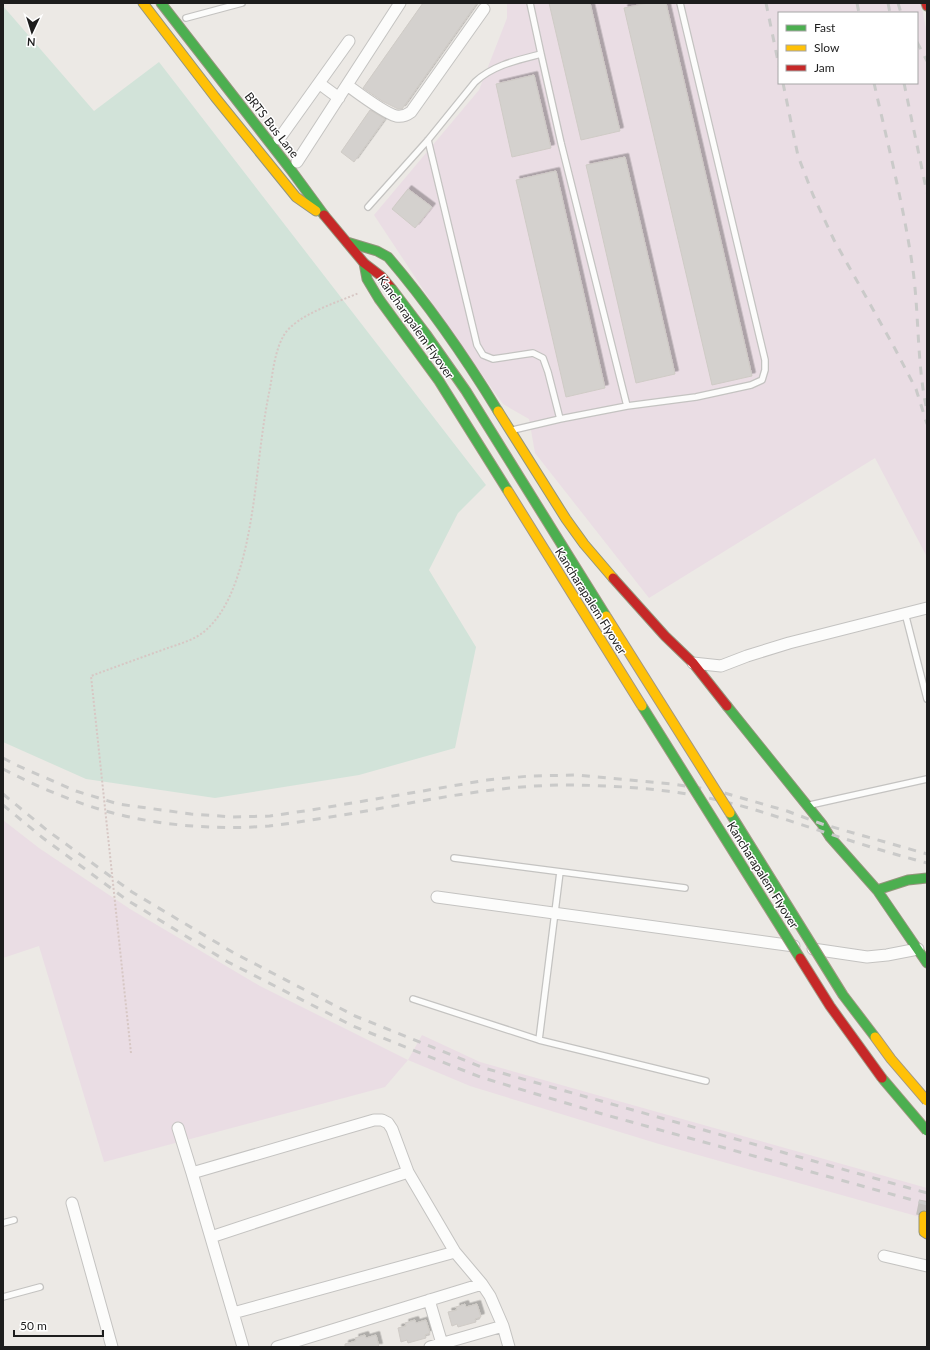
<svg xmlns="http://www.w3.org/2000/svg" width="930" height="1350" font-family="Lato,sans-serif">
<defs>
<filter id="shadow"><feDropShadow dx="3.5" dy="-3.5" stdDeviation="0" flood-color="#0004"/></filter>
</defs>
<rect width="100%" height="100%" fill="#ece9e5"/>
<path fill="#eadde4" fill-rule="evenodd" d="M507,3H921L927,34V557L875,458L649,598L535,453L529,419L503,404L450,330L374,215L479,90L507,18ZM779,13H917V83H779Z
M3,820L39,848L130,909L260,986L408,1060L422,1035L480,1062L927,1188V1219L659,1144L470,1086L408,1060L385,1087L104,1162L39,946L3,958Z"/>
<path fill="#d2e3d9" d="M3,6L94,111L159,62L486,485L458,513L429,570L476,647L455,748L359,775L215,798L86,779L3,742Z"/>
<path fill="#d4d1ce" stroke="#cfcbc6" filter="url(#shadow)" d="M423,3H477L402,109H398L382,101L363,88Z
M549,3H590L620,131L581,140Z
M648,3H666L752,376L712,385L624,8Z
M534,75L551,148L512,157L496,84Z
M370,110L385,119L354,162L341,152Z
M625,157L675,374L636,383L586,165Z
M556,171L605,388L566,397L516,180Z
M408,189L432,207L415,228L392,209Z
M465,1304L466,1307L477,1304L481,1317L475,1319L476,1322L458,1327L457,1324L452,1326L448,1312L457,1310L456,1307Z
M415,1320L416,1323L426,1320L430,1333L425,1335L426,1338L408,1343L407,1340L401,1342L398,1328L406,1326L405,1323Z
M365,1335L366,1338L376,1335L379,1347H345V1344L356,1341L355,1338Z"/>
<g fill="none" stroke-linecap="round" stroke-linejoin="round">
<path stroke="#c3c0bd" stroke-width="16" stroke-dasharray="16 8" stroke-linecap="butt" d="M924,1216L927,1201"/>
<g stroke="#c4c3c1" stroke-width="8">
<path id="lane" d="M186,18L242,3
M541,54L561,143L627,406
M428,140L477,345L483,355L493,359L533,353L543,358L548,372L560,419
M368,207L428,140L475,82C493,65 518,60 541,54L530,3
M513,430L560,419L627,406L696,397L751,385L762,380L765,370V360L680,3
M905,613L927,699
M810,805L927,779
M454,858L685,888
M413,999L539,1040L706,1081
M539,1040L560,872
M3,1223L14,1220
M3,1297L40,1287"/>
</g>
<g stroke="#c4c3c1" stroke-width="13">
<path id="street" d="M320,84L339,98
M347,85C358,93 384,113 396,116C402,117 407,115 411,112L484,9
M279,139L349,41
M297,162L400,3
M693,663L721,666L747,656L789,643L927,608
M437,897L794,946
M813,949L867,957L887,955L918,949
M178,1128L192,1173L243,1347
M192,1173L374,1120H382L388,1123L392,1129L408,1172L455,1252L482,1284L490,1296L503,1326L509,1347
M72,1203L112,1347
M211,1237L408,1172
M884,1256L927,1266
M429,1300L443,1347
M233,1313L455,1252
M277,1347L482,1284
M430,1347L503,1326"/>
</g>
<g stroke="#94957c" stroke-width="11">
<path id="fast" d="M161,3L291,170L324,215
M347,242L377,251L388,257C429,305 465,357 498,411
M364,263L367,279L379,299
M727,706L822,824L830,837L877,890L927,963
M877,890L908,880L927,878"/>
</g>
<g stroke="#94957c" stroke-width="11">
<path id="slow" d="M143,3L215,97L296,197L316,211
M498,411L566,519L584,544L613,578
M924,1216V1232L927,1234"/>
</g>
<g stroke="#94957c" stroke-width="11">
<path id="jam" d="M926,3L927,6
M324,215L364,263L381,276L392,289
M613,578L665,636L693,663L727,706"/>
</g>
<path stroke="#d7c7c4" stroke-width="2" stroke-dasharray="2 2" stroke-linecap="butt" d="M131,1053L91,676C115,667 140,658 165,649C179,644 195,640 206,630C245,596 253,508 259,460C262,435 265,412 270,388C273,371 275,350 284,335C296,315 338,302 359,293"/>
<use href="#lane" stroke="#fcfcfb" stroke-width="5.5"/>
<use href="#street" stroke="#fcfcfb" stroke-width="11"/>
<use href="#fast" stroke="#4caf50" stroke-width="9"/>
<use href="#slow" stroke="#ffc107" stroke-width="9"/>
<use href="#jam" stroke="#c62828" stroke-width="9"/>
<path stroke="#cacac9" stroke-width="3" stroke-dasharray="8 8" stroke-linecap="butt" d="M766,3L779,66
M857,3L859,13
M888,3L890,13
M898,3L901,13
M917,42L927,61
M783,83L798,156L813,195L834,240L893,345L916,389L927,424
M874,83C888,145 904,207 913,270C919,315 917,362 926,406
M904,83L927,193
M3,758L16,765L76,791L118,804L191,814L233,817L270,816L311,810L487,780L530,776L577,775L672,784L714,790L787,811L822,824L927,854
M3,769C38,787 75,803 113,813C162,826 219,830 269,826C296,823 323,818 349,814C424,801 499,784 576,785C621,786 668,789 713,799C751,807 789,821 827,833C860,844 893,854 927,863
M3,794L48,831L132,892L234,953L355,1016L484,1068L927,1193
M3,805L43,838L127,900L228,962L353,1026L480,1077L599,1113L927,1204"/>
<g stroke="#a29782" stroke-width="11" stroke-linecap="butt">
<path id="fast-bridge" d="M392,289L426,334L466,391L606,616
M379,299L439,381L508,491
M642,706L800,958
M730,813L843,995L875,1037
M882,1078L927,1131"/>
</g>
<g stroke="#a29782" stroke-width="11" stroke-linecap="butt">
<path id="slow-bridge" d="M508,491L642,706
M606,616L730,813
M875,1037L891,1059L927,1101"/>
</g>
<g stroke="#a29782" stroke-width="11" stroke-linecap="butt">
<path id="jam-bridge" d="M800,958L830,1006L882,1078"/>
</g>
<use href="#fast-bridge" stroke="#4caf50" stroke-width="9"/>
<use href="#slow-bridge" stroke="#ffc107" stroke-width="9"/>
<use href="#jam-bridge" stroke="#c62828" stroke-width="9"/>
</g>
<g text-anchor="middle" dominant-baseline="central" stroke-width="3" stroke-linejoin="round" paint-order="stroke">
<g font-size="12" fill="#1d1d1d" stroke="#fff">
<text transform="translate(272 125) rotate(52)">BRTS Bus Lane</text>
<text transform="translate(416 327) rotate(55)">Kancharapalem Flyover</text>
<text transform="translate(591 601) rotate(58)">Kancharapalem Flyover</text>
<text transform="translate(763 875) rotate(58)">Kancharapalem Flyover</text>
</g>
</g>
<rect width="930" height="1350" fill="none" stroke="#1d1d1d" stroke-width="8"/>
<rect x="778" y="12" width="140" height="72" fill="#ffffff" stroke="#a5a5a5"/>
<rect x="786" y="25" width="20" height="6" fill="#4caf50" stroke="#a5a5a5"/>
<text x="814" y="32" font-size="12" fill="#1d1d1d">Fast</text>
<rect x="786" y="45" width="20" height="6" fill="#ffc107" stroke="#a5a5a5"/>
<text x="814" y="52" font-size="12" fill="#1d1d1d">Slow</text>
<rect x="786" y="65" width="20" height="6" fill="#c62828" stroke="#a5a5a5"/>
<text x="814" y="72" font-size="12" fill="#1d1d1d">Jam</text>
<g transform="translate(32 32) rotate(184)" stroke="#ffffff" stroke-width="3" paint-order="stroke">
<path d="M0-3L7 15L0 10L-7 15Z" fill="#1d1d1d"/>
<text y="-6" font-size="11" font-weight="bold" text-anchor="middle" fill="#1d1d1d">N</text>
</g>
<path d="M14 1330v6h89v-6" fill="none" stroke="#1d1d1d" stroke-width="2"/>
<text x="20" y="1330" font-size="12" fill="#1d1d1d" stroke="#ffffff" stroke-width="3" paint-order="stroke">50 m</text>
</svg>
